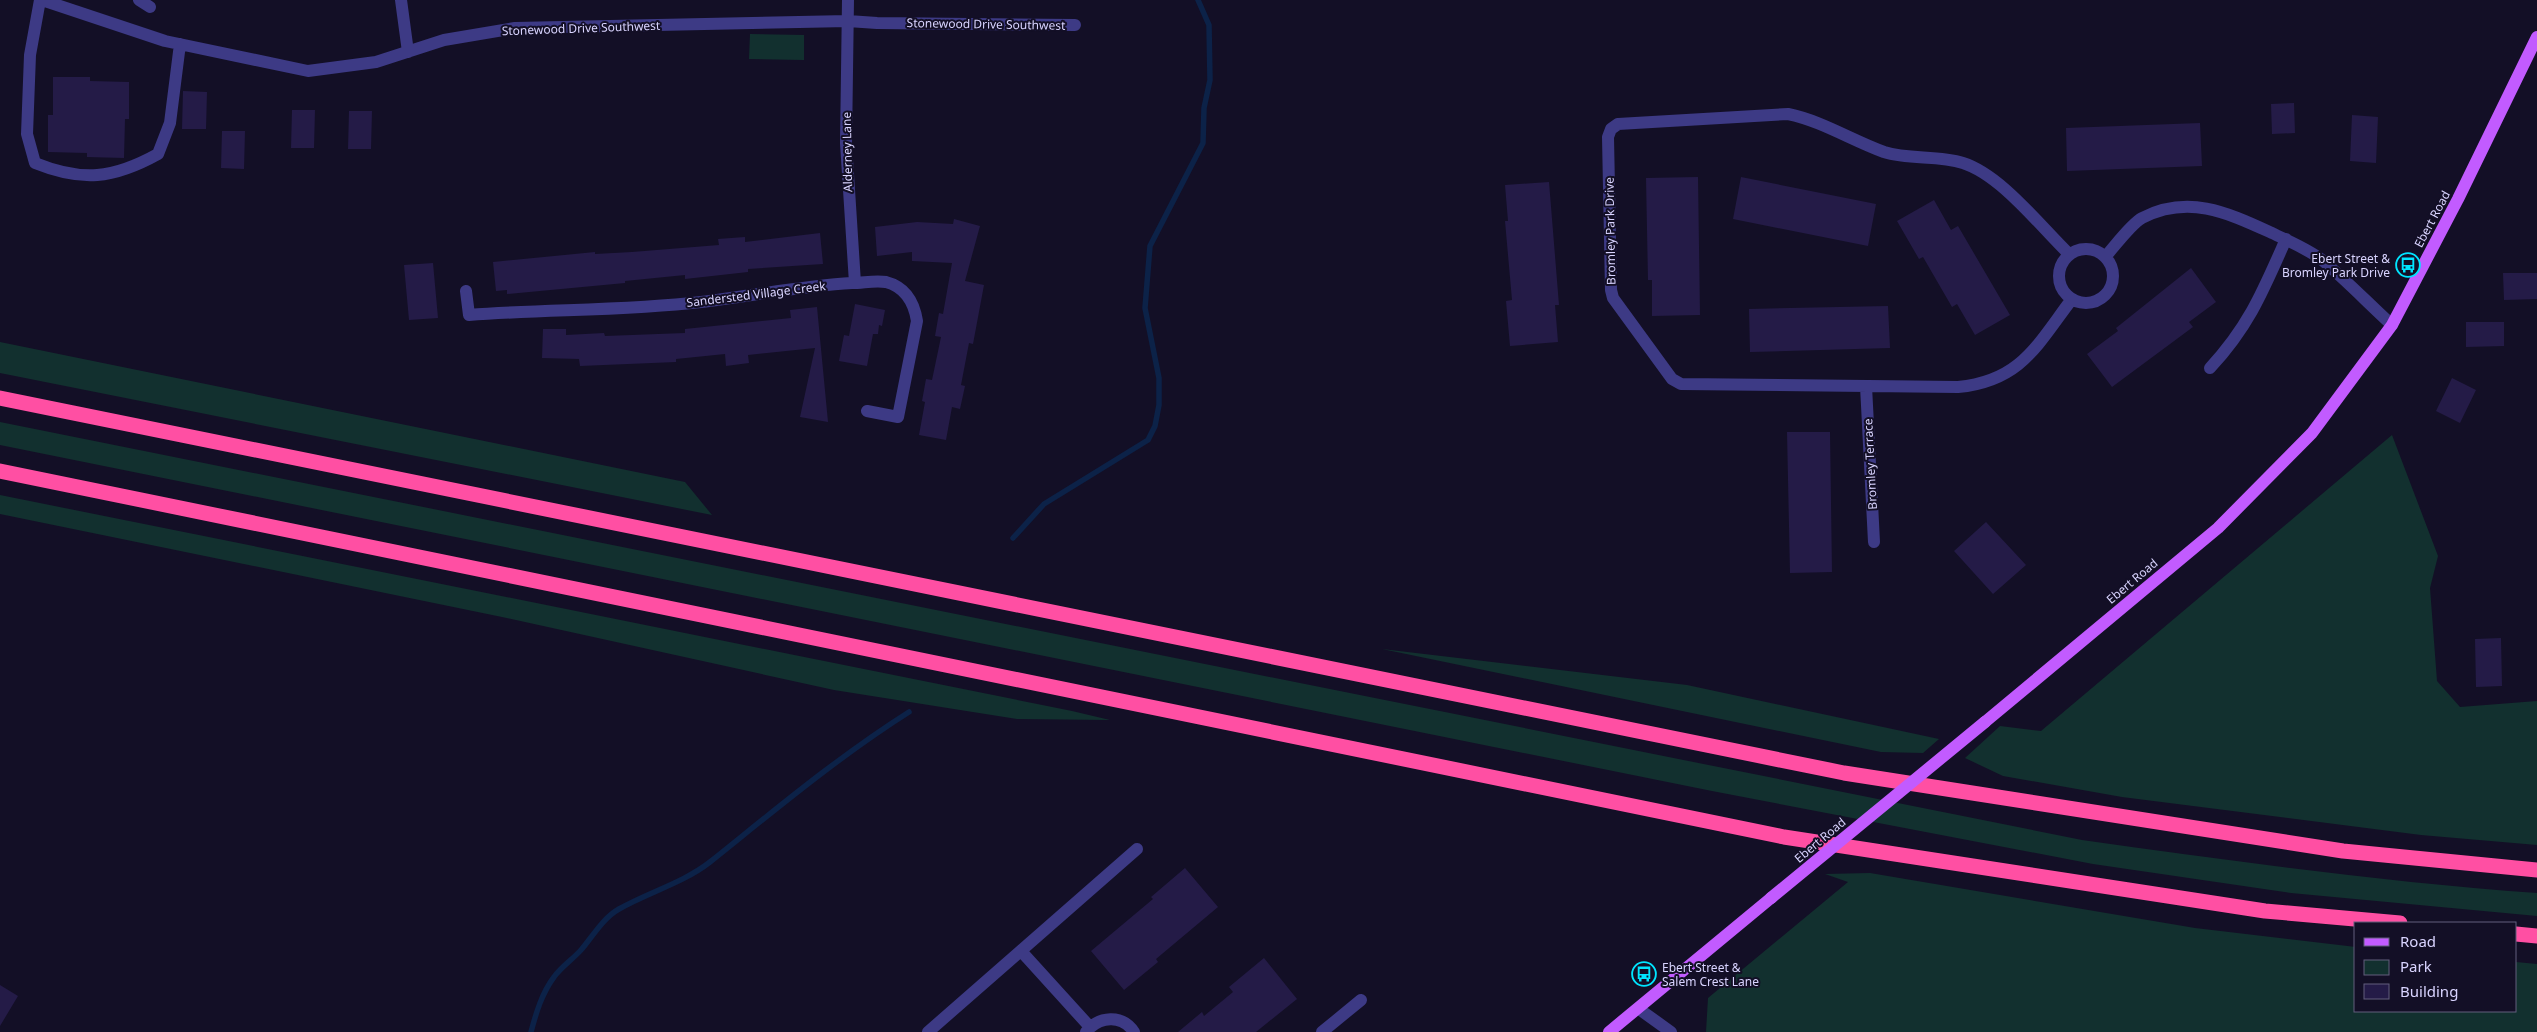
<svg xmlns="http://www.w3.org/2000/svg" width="2537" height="1032" font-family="'Noto Sans',sans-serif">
<rect width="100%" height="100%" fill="#130f26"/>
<path fill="#12302f" d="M750,34L804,35V60L749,59Z
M0,342L685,482L712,515L0,373Z
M0,422L2082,840C2233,861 2384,882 2537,893V916L2291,893L2093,864L1712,791L0,445Z
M2392,435L2438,556L2430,588L2437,681L2460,707L2537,701V845L2421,835L2122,797L2003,776L1965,758L2000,726L2041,731Z
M0,495L1072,711L1110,720L1017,719L834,690L502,617L0,514Z
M1382,649L1687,685L1939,739L1923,753L1881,752Z
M1870,873L2195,928L2356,947V1011H2516V962L2537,964V1032H1706L1708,998L1848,882L1825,874Z"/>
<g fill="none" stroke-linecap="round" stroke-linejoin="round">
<path stroke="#0c2248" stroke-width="5.5" d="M1013,538L1044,504L1148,440L1155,426L1159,405V378L1145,308L1150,246L1203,143L1204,108L1210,80L1209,25L1198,0
M531,1032C536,1013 542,993 554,977C561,967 573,959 581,950C593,936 603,918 619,909C649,892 683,883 710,862C775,810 838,757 909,712"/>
</g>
<path fill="#241b47" d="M53,77H90V81L129,82V119H125L124,158L87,157V153L48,152V115H53Z
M183,91L207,92L206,129H182Z
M2294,103L2295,133L2272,134L2271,104Z
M292,110H315L314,148H291Z
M349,111H372L371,149H348Z
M2352,115L2378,117L2376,163L2350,161Z
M2200,123L2202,166L2067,171L2066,128Z
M222,131H245L244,169L221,168Z
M1698,177L1700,315L1652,316V280H1648L1646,178Z
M1741,177L1876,204L1868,246L1733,219Z
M1549,182L1559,305H1555L1558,342L1510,346L1506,301L1512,300L1505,221H1508L1505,185Z
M1934,200L1951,230L1958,226L2010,315L1975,335L1957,304L1952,307L1923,257L1919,259L1897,221Z
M954,219L980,226L965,281L984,285L973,344L969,343L961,385L965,386L960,409L952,407L946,440L919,435L925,402L922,401L926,379L932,380L941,337L935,336L939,313L943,314L952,263L912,261V252L877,256L875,227L917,222L953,224Z
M820,233L823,264L748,269V272L685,279V275L625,281V283L507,294V290L496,291L493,262L595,252V254L632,252L719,245L718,239L745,237V242Z
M433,263L438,318L409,320L404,265Z
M2191,268L2216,302L2189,322L2193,327L2112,387L2087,354L2118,331L2116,328Z
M2503,273H2537V299L2504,300Z
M855,304L885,310L882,326L879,325L878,334H873L867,366L839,361L844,335L849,336Z
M1888,306L1890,348L1750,352L1749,309Z
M817,307L828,422L800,417L815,348L748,355L749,363L726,366L725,354L676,359V362L580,366L579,359L542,358L543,329H566V335L604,333L605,336L685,333V329L791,318L790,310Z
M2466,322H2504V346L2466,347Z
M2452,378L2476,390L2460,423L2436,411Z
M1787,432H1830L1832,572L1790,573Z
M1986,522L2026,565L1993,594L1954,551Z
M2501,638L2502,686L2476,687L2475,639Z
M1185,868L1218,907L1156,959L1158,962L1124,990L1091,951L1153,899L1151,897Z
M1264,958L1297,999L1256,1032H1178L1202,1012L1204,1016L1233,992L1229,987Z
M0,985L18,996L0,1026Z"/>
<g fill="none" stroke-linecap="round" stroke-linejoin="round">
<path stroke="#3d3a85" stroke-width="12" d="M40,0L30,55L27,134L35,163C82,182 113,179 158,154L170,123L180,44
M42,0L165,41L308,71L376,62L444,40L515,28L848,21L877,23L1075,25
M139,0L150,7
M401,0L408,52
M848,0L846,143L855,283
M2059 276a27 27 0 1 1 54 0a27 27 0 1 1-54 0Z
M2069,254C2040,226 2001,175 1963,163C1938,155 1909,160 1884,152C1851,140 1822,121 1788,114L1618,124L1611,129L1608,137L1611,290L1613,298L1672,379L1681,384L1958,387C2021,381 2037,345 2072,299
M2105,257C2115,246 2131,224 2142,218C2189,194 2228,213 2272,233C2288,241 2308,249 2322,260C2346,280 2369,304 2392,325
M466,291L469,315C546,309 624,311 701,302C751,296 801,286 852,283C863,283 875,280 886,282C905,287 914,302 917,321L898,417L867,411
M2210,368C2249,326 2263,291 2286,239
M1866,386L1874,542
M1021,951L1090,1027
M1639,1009L1671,1032
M928,1032L1137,849
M1086,1032C1099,1016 1122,1014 1134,1032
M1322,1032L1361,1000"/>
<path stroke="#c25bff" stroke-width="12" d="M1985,722L2218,528L2312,433L2392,325L2458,199L2537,37
M1609,1032L1771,898"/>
<path stroke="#ff4fa3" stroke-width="15" d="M0,398L1844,773L2343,851L2537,870
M0,471L1784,837L2265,911L2400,923
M2516,934L2537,936"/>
<path stroke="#c25bff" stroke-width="12" d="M1771,898L1985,722"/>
</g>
<defs>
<g id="bus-ring" transform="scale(1.25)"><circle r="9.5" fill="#130f26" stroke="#00e5ff" stroke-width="1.5"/><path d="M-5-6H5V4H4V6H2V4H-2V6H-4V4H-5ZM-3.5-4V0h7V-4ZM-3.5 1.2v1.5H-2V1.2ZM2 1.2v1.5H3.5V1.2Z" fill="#00e5ff"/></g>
</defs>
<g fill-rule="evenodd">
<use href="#bus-ring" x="2408" y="265"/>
<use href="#bus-ring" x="1644" y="974"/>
</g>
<g text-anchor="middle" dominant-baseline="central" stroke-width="4" stroke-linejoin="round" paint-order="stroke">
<g font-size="12" fill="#d9d4ff" stroke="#130f26">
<text transform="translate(986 24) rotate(1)">Stonewood Drive Southwest</text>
<text transform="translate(581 28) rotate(-2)">Stonewood Drive Southwest</text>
<text transform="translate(847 152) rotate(-91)">Alderney Lane</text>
<text transform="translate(2432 219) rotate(-62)">Ebert Road</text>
<text transform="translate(1610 231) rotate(-91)">Bromley Park Drive</text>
<text transform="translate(756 294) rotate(-7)">Sandersted Village Creek</text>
<text transform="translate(1870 464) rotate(-93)">Bromley Terrace</text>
<text transform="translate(2132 581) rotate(-40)">Ebert Road</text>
<text transform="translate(1820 840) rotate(-40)">Ebert Road</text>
</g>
<g font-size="12" fill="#d9d4ff" stroke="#130f26" text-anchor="end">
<text x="2390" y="258">Ebert Street &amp;<tspan x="2390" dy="14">Bromley Park Drive</tspan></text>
<text x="1662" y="967" text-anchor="start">Ebert Street &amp;<tspan x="1662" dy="14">Salem Crest Lane</tspan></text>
</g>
</g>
<rect x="2354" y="922" width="162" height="90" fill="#130f26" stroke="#625e7d"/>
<rect x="2364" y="938" width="25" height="8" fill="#c25bff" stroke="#625e7d"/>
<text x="2400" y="947" font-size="15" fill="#d9d4ff">Road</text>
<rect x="2364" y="960" width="25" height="15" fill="#12302f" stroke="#625e7d"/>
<text x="2400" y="972" font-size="15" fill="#d9d4ff">Park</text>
<rect x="2364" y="984" width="25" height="15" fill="#241b47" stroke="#625e7d"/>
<text x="2400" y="997" font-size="15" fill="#d9d4ff">Building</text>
</svg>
